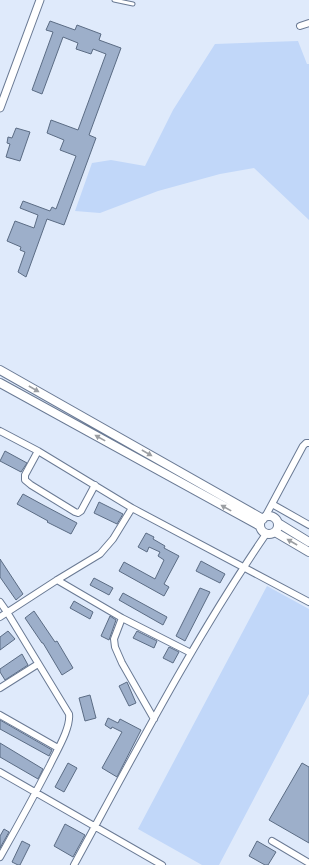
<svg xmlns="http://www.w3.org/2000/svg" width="309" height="865" font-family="Poppins,sans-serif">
<rect width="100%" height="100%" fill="#dfeafb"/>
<path fill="#c1d7f9" d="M298,41L307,64H309V220L254,168L220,174L158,191L100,213L75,211L92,163L111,160L145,166L173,110L215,44Z
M267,586L309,609V694L219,865H202L138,829Z"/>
<path fill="#9dafca" stroke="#5b6c84" d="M50,21L75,30L77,25L101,34L99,40L121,48L89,135L96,138L64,225L47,219L26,277L18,272L25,252L20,250L21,247L7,241L15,221L34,228L38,215L20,208L23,201L50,211L52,207L56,209L76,156L60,150L64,140L47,133L51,120L78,130L106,54L93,49L91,54L76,49L78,43L63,37L42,94L32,90L53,32L46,30Z
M16,128L30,132L20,161L6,157L10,144L7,143L8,137L12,138Z
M5,451L27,463L21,472L0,461Z
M23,494L45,506L77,523L71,534L47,522L48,521L17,504Z
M99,502L123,514L117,524L94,513Z
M146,533L154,537L153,539L165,546L164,548L179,556L164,584L169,587L164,596L119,571L124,562L155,579L164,560L158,556L160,552L149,547L147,552L138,547Z
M0,559L23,594L16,600L0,577Z
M201,561L225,574L220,583L196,571Z
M94,578L113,588L109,595L90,585Z
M200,588L210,592L185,641L176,636Z
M123,593L167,617L163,625L119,600Z
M74,601L93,612L90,619L70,608Z
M34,611L55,642L57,641L73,668L62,675L43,643H42L25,618Z
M110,616L116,620L109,640L101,636Z
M8,631L15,639L0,650V637Z
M137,631L157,641L154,648L133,638Z
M169,647L179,652L173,663L163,658Z
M22,654L28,665L5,680L0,672V669Z
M127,682L136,703L129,706L119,686Z
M90,695L96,718L85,721L79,698Z
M108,718L118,723L120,719L141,730L117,777L102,768L122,732L112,727L111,729L105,725Z
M0,720L52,750L49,756L0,729Z
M0,743L43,769L38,779L0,757Z
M68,763L77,768L64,792L55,787Z
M302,763L309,767V843L269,820Z
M65,824L85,835L73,857L54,846Z
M4,829L9,832L0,848V836Z
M22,841L30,845L20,865H18L12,862Z
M257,841L276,852L268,865H265L249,856Z"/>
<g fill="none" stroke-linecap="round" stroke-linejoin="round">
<g stroke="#6a7a94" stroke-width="5">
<path id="service" d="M114,0L133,4"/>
</g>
<g stroke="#6a7a94" stroke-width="8">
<path id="minor" d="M300,26L309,23
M0,431L38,451L132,508L309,602
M38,451L25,475V480L31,485L75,512L78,513L81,511L95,485
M272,504L309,525
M265,517L303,446L306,443H309
M57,580L122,618L191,653
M0,602L7,612L69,714C71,728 56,752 50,765C34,796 17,827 0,857
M0,617L57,580L100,554L113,539L132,508
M122,618L114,639L115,647L122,663L154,719
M0,688L38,664
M0,715L58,748
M0,772L162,865
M272,841L309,863
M74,865C135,753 194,639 266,534"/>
</g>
<g stroke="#6a7a94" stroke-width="9">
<path id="tertiary" d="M0,108L40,0"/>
</g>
<g stroke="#6a7a94" stroke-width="10">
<path id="secondary" d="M0,370L263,519
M0,383L260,526
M260 525a9 9 0 1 1 18 0a9 9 0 1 1-18 0Z
M278,523L309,542
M275,532L309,552"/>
</g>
<use href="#service" stroke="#fff" stroke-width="3"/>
<use href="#minor" stroke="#fff" stroke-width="6"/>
<use href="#tertiary" stroke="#fff" stroke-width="7"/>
<use href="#secondary" stroke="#fff" stroke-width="8"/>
</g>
<defs><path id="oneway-solid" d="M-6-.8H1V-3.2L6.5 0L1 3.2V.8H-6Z"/></defs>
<g fill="#9b9ea2">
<use href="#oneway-solid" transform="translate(34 389) rotate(30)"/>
<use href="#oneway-solid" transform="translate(100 438) rotate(-151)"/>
<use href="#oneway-solid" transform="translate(147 453) rotate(30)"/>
<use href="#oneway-solid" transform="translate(226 508) rotate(-151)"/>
<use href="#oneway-solid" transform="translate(292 542) rotate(-150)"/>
</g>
</svg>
